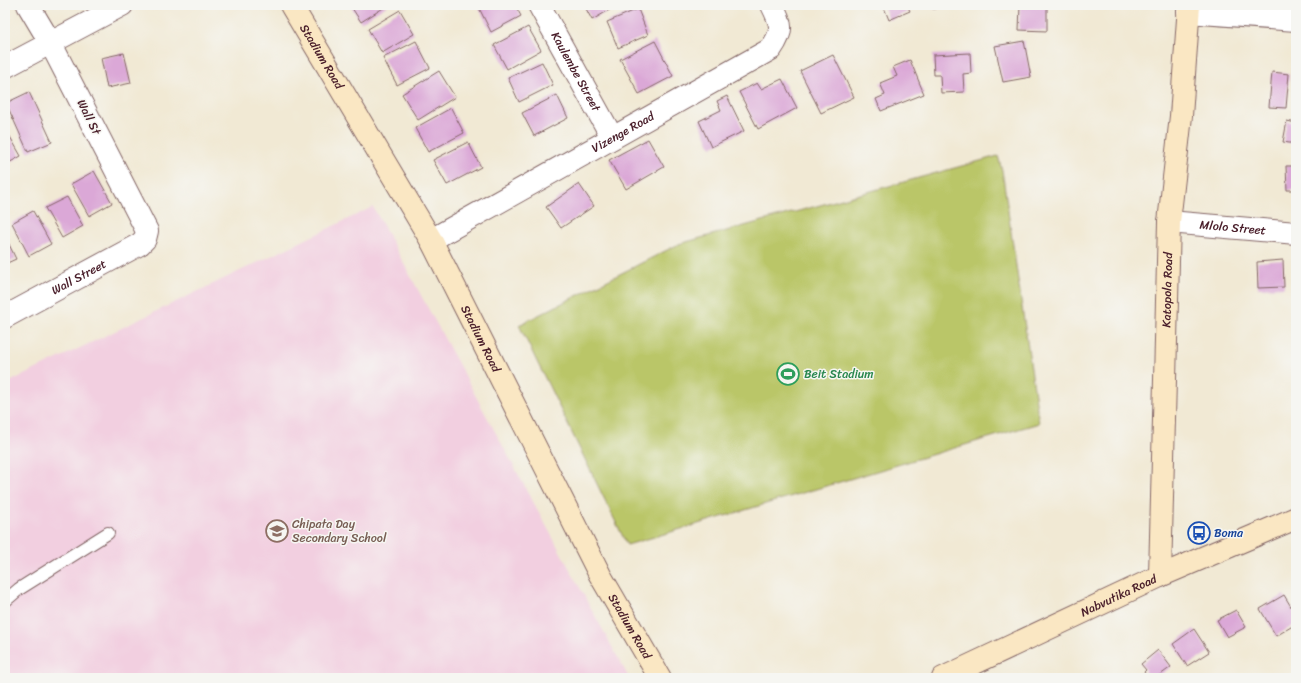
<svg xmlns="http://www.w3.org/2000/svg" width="1301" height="683" font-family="Sriracha,sans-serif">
<rect width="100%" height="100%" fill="#f6f6f2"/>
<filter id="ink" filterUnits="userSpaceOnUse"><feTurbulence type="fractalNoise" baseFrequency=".025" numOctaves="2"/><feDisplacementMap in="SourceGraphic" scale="8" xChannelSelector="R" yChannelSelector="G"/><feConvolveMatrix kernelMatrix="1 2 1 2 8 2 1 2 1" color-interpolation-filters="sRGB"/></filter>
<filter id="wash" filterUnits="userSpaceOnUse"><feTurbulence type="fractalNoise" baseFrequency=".012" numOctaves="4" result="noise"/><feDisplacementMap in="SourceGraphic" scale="16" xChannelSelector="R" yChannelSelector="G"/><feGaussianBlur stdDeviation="0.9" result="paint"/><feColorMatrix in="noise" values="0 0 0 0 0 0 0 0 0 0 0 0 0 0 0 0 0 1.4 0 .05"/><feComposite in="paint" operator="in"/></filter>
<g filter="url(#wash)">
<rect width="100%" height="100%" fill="#f1e9d4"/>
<path fill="#f2cfe0" d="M373,207L629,678H5V384Z"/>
<path fill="#bac668" stroke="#82724a" d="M998,156L1002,170L1039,423L627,545L519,325L679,244Z"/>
<g id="blocks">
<path fill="#dba8d7" d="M350,5H388L361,22Z
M480,5H515L521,16L491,32L478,6Z
M584,5H618L592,20Z
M883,5H907L910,11L889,20Z
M933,5H960V6L933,9Z
M1020,5H1047V31L1019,30Z
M638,9L648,35L618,48L607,22Z
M400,10L414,34L382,53L368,29Z
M528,27L541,50L507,69L494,45Z
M416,41L430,68L397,85L383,58Z
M655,41L673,76L639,94L620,59Z
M1024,41L1031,77L1003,82L995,46Z
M124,53L131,83L107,88L101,58Z
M970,53L971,73L963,74L964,92L941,93L940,75H934L933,55Z
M833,55L854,97L821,113L800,71Z
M910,60L924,94L881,111L876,99L885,95L880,83L897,76L893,67Z
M542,62L553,85L519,102L508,78Z
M439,71L455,97L418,120L402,94Z
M1272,72L1289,74L1286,108L1269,107Z
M782,79L797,108L758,129L739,92L757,83L761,89Z
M29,92L52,142L28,152L6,103Z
M557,95L568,118L534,136L522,113Z
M727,96L744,131L711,147L699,121L721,110L717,101Z
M451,108L464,133L428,152L415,128Z
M1287,121L1296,123V144L1283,142Z
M5,128L21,156L5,165Z
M648,139L664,167L626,189L609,160Z
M468,142L481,167L447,185L433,160Z
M1286,166H1296V190H1287Z
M94,171L112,203L89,216L71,184Z
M579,184L594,206L561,228L546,207Z
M67,197L83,226L62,238L45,208Z
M33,211L51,244L29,256L12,223Z
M5,236L16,259L5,264Z
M1283,260L1284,287L1258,288L1257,262Z
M1284,595L1296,615V624L1276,636L1260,609Z
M1236,610L1246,627L1227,637L1217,620Z
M1194,629L1209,652L1187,666L1173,644Z
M1158,650L1171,667L1156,678H1148L1144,672L1146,670L1141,664Z"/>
</g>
</g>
<g filter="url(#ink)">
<use href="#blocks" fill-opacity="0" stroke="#846666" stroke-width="1"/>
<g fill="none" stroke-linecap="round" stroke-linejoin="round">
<g stroke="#846666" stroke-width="14">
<path id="lane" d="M5,601L19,589L108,533"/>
</g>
<g stroke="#846666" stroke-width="24">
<g id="street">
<path id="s1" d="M539,5L612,137"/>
<path d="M1188,12L1296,20"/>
<path d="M5,67L122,5"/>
<path id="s2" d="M1169,222L1296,233"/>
<path id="s3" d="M431,240L771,49C784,30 782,25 772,5"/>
<path id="s4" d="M5,317L140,244L145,239L147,231L50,42L28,5"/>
</g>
</g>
<g stroke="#846666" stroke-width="24">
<g id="secondary">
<path id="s5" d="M291,5L431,240L600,575L660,678"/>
<path id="s6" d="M1160,576L1169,222L1181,116L1189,5"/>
<path id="s7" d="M943,678L1160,576L1296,518"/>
</g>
</g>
<use href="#lane" stroke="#fff" stroke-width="12"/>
<use href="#street" stroke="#fff" stroke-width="22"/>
<use href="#secondary" stroke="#fae7c3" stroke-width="22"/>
</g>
</g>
<defs>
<g id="stadium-ring" transform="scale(1.15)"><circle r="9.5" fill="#f6f6f2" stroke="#2e9e5b" stroke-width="1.5"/><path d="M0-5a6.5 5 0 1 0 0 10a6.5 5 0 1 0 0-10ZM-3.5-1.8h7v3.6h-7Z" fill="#2e9e5b"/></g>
<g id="school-ring" transform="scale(1.15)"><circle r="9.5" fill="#f6f6f2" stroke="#8d6e63" stroke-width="1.5"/><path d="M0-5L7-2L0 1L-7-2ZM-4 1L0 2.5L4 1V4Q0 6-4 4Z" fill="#8d6e63"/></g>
<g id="bus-ring" transform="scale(1.15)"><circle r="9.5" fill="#f6f6f2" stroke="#1a4fb4" stroke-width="1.5"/><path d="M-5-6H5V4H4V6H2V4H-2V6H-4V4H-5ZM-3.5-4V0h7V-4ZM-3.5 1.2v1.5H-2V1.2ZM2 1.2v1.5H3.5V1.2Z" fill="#1a4fb4"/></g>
</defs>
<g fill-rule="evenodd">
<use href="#stadium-ring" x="788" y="374"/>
<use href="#school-ring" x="277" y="531"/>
<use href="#bus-ring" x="1199" y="533"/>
</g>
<g text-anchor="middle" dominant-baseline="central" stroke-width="3" stroke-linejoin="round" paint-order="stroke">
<g font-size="12" fill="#4a1f2b" stroke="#f6f6f2">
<text stroke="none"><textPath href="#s5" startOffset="60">Stadium Road</textPath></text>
<text stroke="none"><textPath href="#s1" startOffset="76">Kaulembe Street</textPath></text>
<text transform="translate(89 117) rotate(63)">Wall St</text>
<text stroke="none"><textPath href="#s3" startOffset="220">Vizenge Road</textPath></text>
<text stroke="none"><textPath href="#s2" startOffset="64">Mlolo Street</textPath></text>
<text stroke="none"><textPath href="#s4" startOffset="84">Wall Street</textPath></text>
<text stroke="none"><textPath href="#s6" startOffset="286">Katopola Road</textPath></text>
<text stroke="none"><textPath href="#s5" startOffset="384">Stadium Road</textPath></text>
<text stroke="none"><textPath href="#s7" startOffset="194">Nabvutika Road</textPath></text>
<text stroke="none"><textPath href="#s5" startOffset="708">Stadium Road</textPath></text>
</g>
<g font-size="12" fill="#27864d" stroke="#f6f6f2" text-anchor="start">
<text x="804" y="374">Beit Stadium</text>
</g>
<g font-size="12" fill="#785e54" stroke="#f6f6f2" text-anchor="start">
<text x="292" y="524">Chipata Day<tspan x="292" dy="14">Secondary School</tspan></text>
</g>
<g font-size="12" fill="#164399" stroke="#f6f6f2" text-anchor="start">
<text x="1214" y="533">Boma</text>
</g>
</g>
<rect width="1301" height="683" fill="none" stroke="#f6f6f2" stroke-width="20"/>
</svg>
